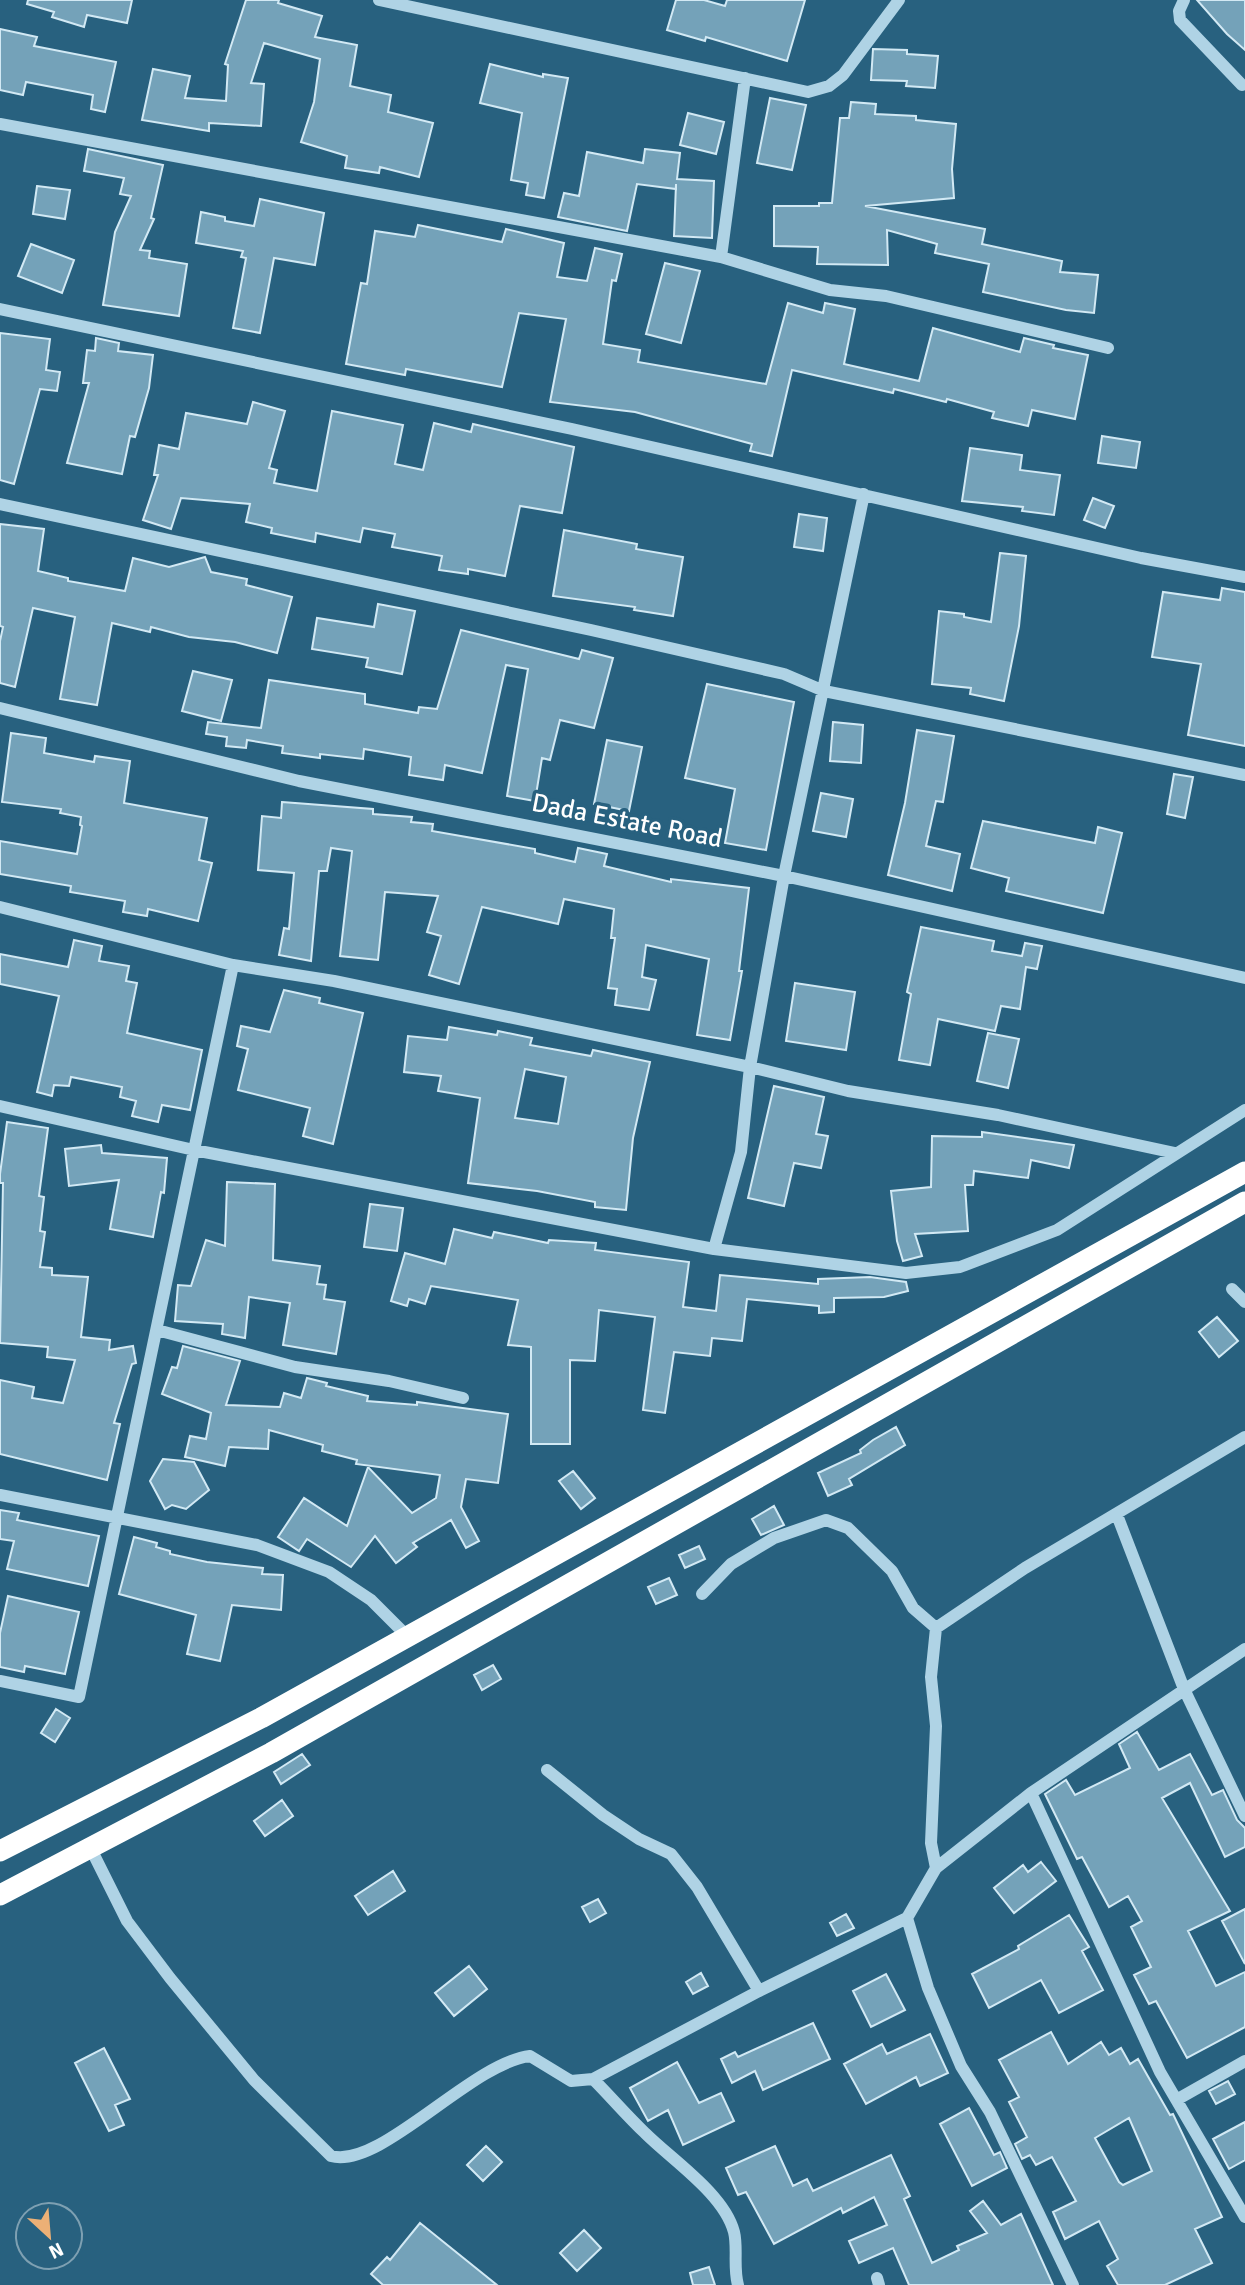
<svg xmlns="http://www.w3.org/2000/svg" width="1245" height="2285" font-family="Signika,sans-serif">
<rect width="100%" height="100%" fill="#28617f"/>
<path fill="#74a2b9" stroke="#d2e9f4" stroke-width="2" fill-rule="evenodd" d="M28,0H132L127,23L87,15L84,27L52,17L54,12L27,4Z
M246,0H279L278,3L322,16L315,37L357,45L350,86L391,95L388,112L433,123L419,177L380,167L379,173L345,168L347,156L301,142L314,102L320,59L264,43L251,83L264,84L261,126L209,123V131L142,120L153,69L190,76L185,98L226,101L228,65L225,64Z
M676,0H704L725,6L727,0H805L787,61L706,37L705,41L667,30Z
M1197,0H1245V50L1227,34Z
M0,29L37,37L34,46L116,62L105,112L91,109L93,95L26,82L23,95L0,90Z
M873,49L907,50V54L938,56L935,88L906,86L907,81L871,80Z
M490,64L543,77V74L568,78L544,198L526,195L528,183L511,180L522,113L480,103Z
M770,98L806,105L792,170L757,163Z
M851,102L876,104L875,114L916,116V120L956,124L952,169L954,198L865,206L985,229L982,244L1062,261L1060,272L1098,275L1094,313L1066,310L983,292L989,264L935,253L937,244L887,230L888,265L817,264L818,247L774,246V206H819V203H832L840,118H849Z
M688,113L724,122L716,154L680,145Z
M88,149L163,165L151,218L154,219L140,250L150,251L149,258L187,264L179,316L103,305L115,232L131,196L120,194L124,178L84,171Z
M645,149L680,153L677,179L714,181L712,238L674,236L676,184V189L637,184L627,231L558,217L564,193L579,196L587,152L643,163Z
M37,186L70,190L65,219L33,214Z
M260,199L324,213L315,265L274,258L260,333L233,328L246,258L241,257L243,251L196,243L201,212L225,217V221L254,226Z
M418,225L502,242L506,229L564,243L557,277L587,281L595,248L622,254L616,281L612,280L603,344L640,350L638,362L766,384L788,303L823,313L825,303L855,309L844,364L919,381L933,328L1020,352L1024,338L1054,345L1053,348L1088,355L1075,419L1032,410L1028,426L992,418L994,412L947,399L946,402L894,389L893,393L792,370L772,456L750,451L752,444L635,412L550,402L566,319L519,313L502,387L406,369L405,375L346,364L361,283L367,284L375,231L415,237Z
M31,244L74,260L62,293L18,276Z
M665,263L700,271L681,343L646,334Z
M0,333L50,339L46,370L60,372L57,391L40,389L14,484L0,480Z
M96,338L119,343L118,351L153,355L149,388L135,437L130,436L122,474L67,463L89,383H83L87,350L95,351Z
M253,402L285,411L269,468L277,470L274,483L317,491L332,411L403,425L395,464L423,470L434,423L471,432L473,424L574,447L562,513L520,506L505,576L468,569V574L439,570L442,556L392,547L395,534L363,528L360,542L316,533L315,542L271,533L272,528L246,522L250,504L181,498L171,529L143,520L158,475H154L159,445L179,449L186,413L247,424Z
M1102,436L1140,442L1136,468L1098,463Z
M970,448L1022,455L1020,470L1060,475L1054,515L1022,511L1023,507L962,501Z
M1093,498L1114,506L1105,528L1084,520Z
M799,514L827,518L823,551L794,547Z
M0,524L44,529L38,571L68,578V581L125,591L133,558L169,567L205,557L211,572L247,579L246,585L292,597L277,653L235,642L189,637L151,627L150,632L112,623L97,705L60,699L75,617L33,608L15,687L0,683V641L3,627L0,626Z
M564,530L637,544L636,549L683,557L673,616L634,610L635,607L553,596Z
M1000,553L1026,556L1019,626L1004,701L970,694L971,688L932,684L939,611L964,614V617L991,622Z
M1222,588L1245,592V746L1188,735L1201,664L1152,657L1163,592L1220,600Z
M378,604L415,611L402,674L366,667L368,658L312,649L317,618L374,627Z
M461,630L579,659L582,650L613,658L594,728L560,720L550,760L542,758L535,801L507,796L528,669L506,665L482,773L445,765L443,780L409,775L411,757L364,749L363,759L320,754V758L282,753L283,746L247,740L246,748L226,746L227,737L206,734L208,722L261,728L269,680L365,694V704L418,713L419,707L437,709Z
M193,671L232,680L221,721L182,711Z
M707,684L794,702L766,850L725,843L735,789L685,778Z
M833,722L863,725L861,763L830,761Z
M917,730L954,736L943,802L936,801L926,846L960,854L952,891L888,875L905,803Z
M11,733L46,738L44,753L94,762L95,756L130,761L124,803L207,818L199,860L212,863L198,921L148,909L147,916L123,912L125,901L70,892L71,886L0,874V841L77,854L82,826L80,825L81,817L60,813L61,809L2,802Z
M607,740L642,747L629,811L594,804Z
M1174,774L1193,777L1185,818L1167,814Z
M821,793L853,799L846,837L813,831Z
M282,802L373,809V814L412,817L411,822L433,824L432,831L535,849V853L575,862L578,848L607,854L604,866L671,882V879L749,888L739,971H742L730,1040L697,1035L709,959L646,945L642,977L656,980L649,1010L615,1005L617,989L608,988L615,938H611L614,909L564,899L558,924L482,907L459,984L429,975L441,936L427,932L438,896L385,892L378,960L340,956L352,851L331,848L327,871H319L311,961L279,955L284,928L289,929L294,873L258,870L262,816L281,818Z
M983,821L1095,843L1098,827L1122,833L1103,913L1006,891L1009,878L971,868Z
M921,927L994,941L992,951L1022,956L1025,943L1042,946L1037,969L1026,967L1020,1009L1001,1006L995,1031L938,1019L930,1065L899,1060L911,994L907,992Z
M74,940L102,946L99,961L129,966L126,981L137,983L127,1033L202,1050L190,1110L162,1105L158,1122L132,1116L136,1101L120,1097L122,1087L71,1077L69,1086L54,1085L52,1096L37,1092L59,996L0,984V954L68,967Z
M795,983L855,992L846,1050L786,1041Z
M284,990L320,998L319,1003L363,1013L333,1144L303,1136L310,1108L238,1090L248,1049L237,1046L241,1026L270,1032Z
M449,1027L497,1035L498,1031L532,1038L530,1045L591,1056L593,1050L650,1062L633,1138L626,1210L595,1207V1202L537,1191L468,1183L480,1098L438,1091L441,1076L404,1072L408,1036L447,1040ZM525,1069L566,1077L558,1124L515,1118Z
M988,1033L1019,1039L1008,1088L977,1081Z
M774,1086L824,1097L816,1134L828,1136L821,1168L794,1163L784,1206L748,1198Z
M7,1122L48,1128L39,1196L44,1197L40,1231L45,1232L40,1267L52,1268V1275L88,1277L81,1337L110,1340L109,1350L133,1346L136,1363L132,1364L114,1423L120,1424L107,1480L0,1454V1380L34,1387L32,1398L63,1403L75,1360L47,1357L48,1347L0,1343L3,1183H0V1174Z
M982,1132L1074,1145L1069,1168L1031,1160L1028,1178L974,1171L973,1185H965L968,1231L915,1234L922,1256L903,1261L897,1241L891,1191L931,1187L932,1136L982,1137Z
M101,1145L102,1153L167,1158L164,1193L161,1192L153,1237L110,1229L119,1180L69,1186L65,1149Z
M227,1182L275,1184L273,1260L320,1266L317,1284L326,1285L324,1299L345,1302L336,1354L283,1345L290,1303L249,1297L245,1338L222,1334L223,1324L175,1321L178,1285L191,1286L206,1240L225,1246Z
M370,1204L403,1208L397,1251L364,1247Z
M454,1229L492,1238L494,1232L548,1243L549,1240L596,1243L595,1250L689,1262L683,1307L716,1311L720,1275L818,1284V1279L870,1277L906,1282L908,1291L884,1297L834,1298V1312L819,1313V1306L747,1299L742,1341L712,1338L710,1356L674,1352L665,1413L643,1410L655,1317L599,1310L595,1361L570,1360V1444H531V1347L508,1345L518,1300L431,1286L425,1304L409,1299L407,1306L391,1301L405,1253L445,1264Z
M1217,1317L1238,1341L1219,1357L1199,1332Z
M183,1346L240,1361L226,1405L280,1407L284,1393L301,1398L307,1378L327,1383L326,1386L368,1396L367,1401L417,1405V1402L508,1414L498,1483L466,1479L461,1507L479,1541L466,1548L451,1520L413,1543L417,1547L396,1563L375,1536L351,1567L307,1539L299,1551L278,1537L304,1498L347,1526L368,1467L412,1513L436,1498L440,1475L356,1464L357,1460L322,1451L323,1445L269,1430L268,1449L229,1447L225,1466L185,1457L190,1436L206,1439L211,1413L162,1394L172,1367L177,1368Z
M896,1427L905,1445L849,1479L852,1485L828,1496L818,1473L861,1453L860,1450L873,1440Z
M163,1459L194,1462L209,1490L186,1509L172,1505L165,1509L150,1481Z
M573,1471L595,1498L581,1509L559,1481Z
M774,1506L784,1525L761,1535L752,1519Z
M0,1510L19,1513L17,1520L99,1536L88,1586L7,1569L14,1541L0,1539Z
M134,1537L157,1543L156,1547L170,1551V1554L207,1562L263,1568L262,1574L283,1575L281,1610L232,1605L220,1661L187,1654L196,1615L119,1594Z
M699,1546L705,1559L685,1568L679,1555Z
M669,1578L677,1595L656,1604L648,1587Z
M8,1596L79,1612L65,1674L25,1666L24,1672L0,1667V1633Z
M493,1665L501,1679L482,1690L474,1675Z
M56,1709L70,1718L55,1742L41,1733Z
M1137,1732L1159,1770L1190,1754L1212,1795L1223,1790L1237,1820L1245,1828V1847L1225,1857L1190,1783L1162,1798L1230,1911L1188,1931L1216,1986L1245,1972V2027L1187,2058L1156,2001L1149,2004L1134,1975L1151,1967L1131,1927L1142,1921L1128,1896L1109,1907L1082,1857L1077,1859L1045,1794L1066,1780L1075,1795L1130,1768L1119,1744Z
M302,1754L310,1765L281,1784L274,1772Z
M282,1800L293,1816L265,1836L254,1821Z
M1041,1862L1056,1881L1014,1913L994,1888L1023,1865L1028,1872Z
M393,1871L405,1891L368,1915L355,1896Z
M598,1899L606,1913L590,1922L582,1907Z
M1245,1909V1964L1222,1921Z
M846,1914L854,1928L837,1936L830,1923Z
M1069,1915L1089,1947L1082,1951L1103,1990L1059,2013L1041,1980L989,2008L972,1974L1019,1949L1018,1946Z
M469,1966L487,1989L454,2016L435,1993Z
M701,1973L708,1986L693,1994L686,1982Z
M886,1974L905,2010L871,2027L853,1991Z
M813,2023L830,2059L763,2090L755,2071L732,2083L721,2059L735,2052L738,2057Z
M1051,2032L1068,2064L1101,2042L1109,2055L1121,2048L1130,2064L1138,2059L1170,2115L1173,2114L1222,2217L1195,2229L1212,2263L1165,2285H1118L1107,2266L1118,2259L1099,2221L1065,2239L1053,2212L1076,2201L1052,2157L1036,2165L1030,2155L1022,2159L1015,2144L1027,2137L1009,2102L1019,2097L999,2060ZM1129,2118L1152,2171L1123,2185L1119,2182L1095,2138Z
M930,2034L948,2073L920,2086L916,2077L866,2104L844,2064L882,2044L887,2054Z
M104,2048L130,2099L115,2105L124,2125L109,2131L75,2063Z
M677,2062L699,2103L721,2093L734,2121L683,2145L668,2110L648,2121L630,2088Z
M1228,2081L1235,2094L1216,2104L1209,2091Z
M969,2108L994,2155L1000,2152L1007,2168L972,2186L940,2124Z
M1245,2122V2160L1229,2169L1213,2139Z
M486,2146L502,2162L483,2181L467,2165Z
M775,2146L793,2186L807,2179L813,2191L891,2155L910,2196L904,2199L932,2263L959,2250L957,2246L987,2233L970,2211L983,2201L1001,2225L1021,2214L1053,2285H909L893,2248L859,2263L849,2241L887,2225L874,2197L843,2213L841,2208L774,2244L746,2192L738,2195L726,2168Z
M420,2223L497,2285H383L371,2274L387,2257L390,2260Z
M584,2230L601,2248L577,2271L560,2253Z
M709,2267L715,2285H693L690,2273Z"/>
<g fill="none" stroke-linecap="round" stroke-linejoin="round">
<path stroke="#afd3e5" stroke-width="12" d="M379,0L808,92L829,86L843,75L899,0
M1184,0L1179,11L1180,20L1242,85
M0,124L721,257L830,290L886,296L1108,348
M721,257L745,78
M0,309L572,429L1141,558L1245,577
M0,504L591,630L784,674L824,691L1245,775
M0,708L299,781L784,876L1245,978
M0,907L233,965L334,981L750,1067L848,1091L998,1115L1175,1153
M0,1106L194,1150L714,1249L741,1152L750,1067L784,876L864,494
M714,1249L906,1273L960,1267L1057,1230L1245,1110
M1232,1289L1245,1302
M157,1330L295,1367L389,1381L463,1398
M0,1495L257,1545L329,1572L371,1600L407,1636
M1117,1515L1184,1689L1245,1816
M702,1594L731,1564L774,1538L826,1520L848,1528L892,1571L913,1608L936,1628
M0,1681L79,1697L233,965
M547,1770L603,1815L639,1839L671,1854L697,1887L759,1991
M1031,1793L1160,2072L1245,2217
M91,1849L127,1921L170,1978L254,2080L331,2156C380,2170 471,2063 530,2056L571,2081L593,2079L759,1991L907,1918L936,1868L1031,1793L1245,1649
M936,1868L931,1843L936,1726L931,1677L936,1628L1025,1568L1245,1437
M907,1918L928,1988L961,2066L990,2112L1073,2285
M593,2079C611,2097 627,2116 645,2133C672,2160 724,2194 734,2232C738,2248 733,2267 738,2285
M1178,2099L1245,2061
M877,2278L879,2285"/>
<path stroke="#fff" stroke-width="21" d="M0,1851L261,1718L1245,1172
M0,1895L271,1753L1245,1202"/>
</g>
<g text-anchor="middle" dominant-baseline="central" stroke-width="7" stroke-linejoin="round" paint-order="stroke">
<g font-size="26" fill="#fff" stroke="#28617f">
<text transform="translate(627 821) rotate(11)">Dada Estate Road</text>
</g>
</g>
<g transform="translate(49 2236) rotate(154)"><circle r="33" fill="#28617f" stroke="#7ea0b2" stroke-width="2"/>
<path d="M0-5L12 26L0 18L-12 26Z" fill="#ecb076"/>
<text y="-10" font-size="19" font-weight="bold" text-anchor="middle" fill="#ffffff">N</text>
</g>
</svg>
